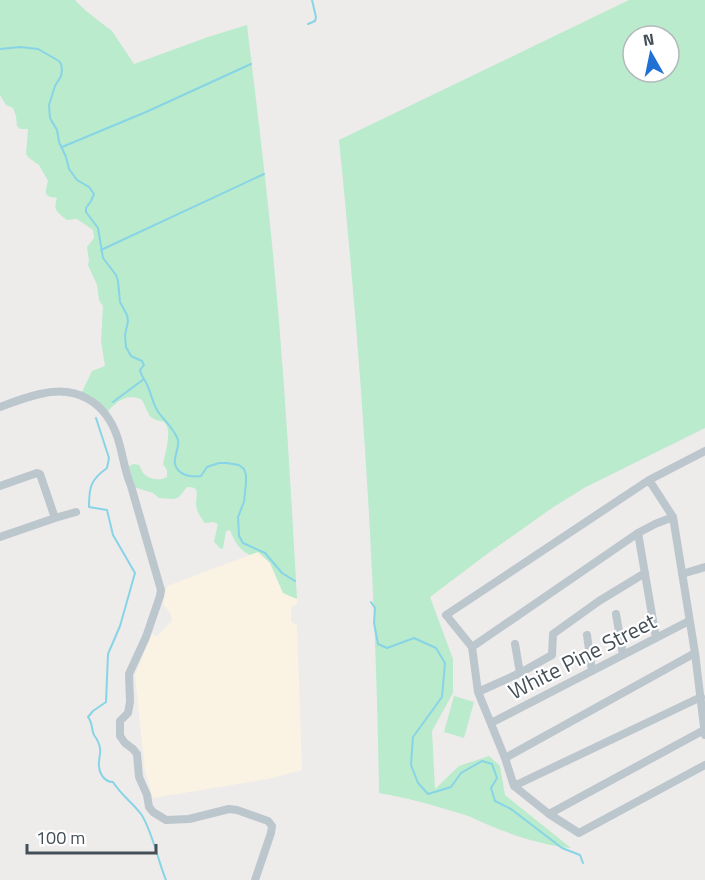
<svg xmlns="http://www.w3.org/2000/svg" width="705" height="880" font-family="'Titillium Web',sans-serif">
<rect width="100%" height="100%" fill="#eeebeb"/>
<path fill="#faf3e3" d="M258,552L270,563L283,593L297,599V604L291,607V622L297,625L302,770L268,779L153,798L145,771L135,675L152,634L157,636L172,621L171,614L163,604L167,586Z"/>
<path fill="#b9ebcc" fill-rule="evenodd" d="M0,0H75L86,11L112,31L134,64L208,37L247,25C255,91 263,157 270,224C283,349 290,474 297,599L283,593L270,563L258,552L250,555C238,549 235,542 230,530L226,531L223,548L221,549L214,542L218,524L213,522L205,523C201,518 197,512 196,505C196,496 201,486 187,487L179,497L174,499L159,498L153,493L134,487L129,466L134,464L139,465C141,468 142,472 144,474C150,480 161,481 167,477V470L163,464C165,454 173,429 164,422C159,420 154,421 150,416C147,412 145,404 141,399C125,394 119,400 108,411L96,400L82,392L92,371L105,366L101,341L103,306L99,300L97,285L88,265L89,260L87,247L94,238L93,230L77,219L67,220C57,212 53,211 57,198C43,197 45,193 48,181L39,165L29,158L26,154L28,129H20L17,126L16,116L13,108L6,105L0,95Z
M629,0H705V428L584,488L552,508L487,554L430,597L453,659V693L432,731L435,789L459,766L489,756L500,766L505,795L571,848C542,845 512,835 486,824C479,821 472,817 465,815C437,806 408,798 379,793C376,575 361,357 339,140ZM633,36H669V72H633Z
M454,696L474,702L464,738L444,732Z"/>
<g fill="none" stroke-linecap="round" stroke-linejoin="round">
<path stroke="#88d4e7" stroke-width="2" d="M308,24L315,21L316,17L312,0
M0,49L20,47L38,49L59,61L61,64L62,70L61,76L55,86L49,105L50,118L57,130L59,142L66,157L69,169L77,180L89,187L94,194L91,201L86,208V212L98,228L103,258L116,275L118,281L120,302L127,315L128,321L125,335L126,347L131,356L142,361L144,365L140,370C141,376 146,381 148,387C152,396 153,405 159,413C165,421 175,430 178,440C180,451 169,461 179,471C185,477 193,477 201,476L207,467L219,463H227L239,465L244,469L246,475V483L244,502L238,517L239,536L243,543L265,553L282,573L295,581
M62,147L146,112L251,64
M101,250L264,174
M113,402L144,379
M96,418L109,458L107,468C90,480 89,488 89,507L107,510L113,535L135,573L120,626L108,654L106,702L93,711L88,717C93,723 91,729 94,735C97,739 99,742 100,748C101,753 99,757 99,762C98,771 103,782 113,782C121,795 132,802 141,814C152,830 158,861 166,880
M371,602L375,608L374,623L378,644L387,648L414,638L436,648L445,663L442,697L413,737L411,765L418,783L428,794L451,787L461,773L482,761L492,764L497,778L491,788L495,801L511,809L562,848L580,855L583,863"/>
<path stroke="#bcc6cd" stroke-width="8" d="M0,407C13,402 27,397 40,394C77,385 105,402 117,436C123,453 124,470 131,486L161,590L160,596L146,637L129,674L130,702L128,713L120,721V736L125,743L133,749L137,754L139,777L147,795L149,807L153,812L166,820L189,819L229,809L237,810L268,821L272,826L271,833L255,880
M705,451L649,480L673,517L695,653L705,735
M649,480L446,615L472,647L478,692L505,758L514,786L549,814L579,833L705,765
M0,486L37,473L40,474L55,518L0,537
M55,518L76,512
M638,533L656,638
M682,574L705,567
M616,614L623,655
M587,635L592,671
M515,644L520,673
M472,647L638,533L655,524L673,517
M478,692L520,673L552,655L553,634L599,601L645,573
M491,723L689,621
M505,758L695,653
M514,786L701,697
M549,814L704,730"/>
</g>
<g text-anchor="middle" dominant-baseline="central" stroke-width="4.5" stroke-linejoin="round" paint-order="stroke">
<g font-size="22" fill="#444f57" stroke="#fff">
<text transform="translate(582 656) rotate(-27)">White Pine Street</text>
</g>
</g>
<g transform="translate(651 54) rotate(351)"><circle r="28" fill="#ffffff" stroke="#b4b9bc" stroke-width="1.5"/>
<path d="M0-4.5L10 22L0 15L-10 22Z" fill="#2071d3"/>
<text y="-9" font-size="16" font-weight="bold" text-anchor="middle" fill="#444f57">N</text>
</g>
<path d="M27 844v9h129v-9" fill="none" stroke="#444f57" stroke-width="3"/>
<text x="36" y="844" font-size="18" fill="#444f57" stroke="#ffffff" stroke-width="4.5" paint-order="stroke">100 m</text>
</svg>
